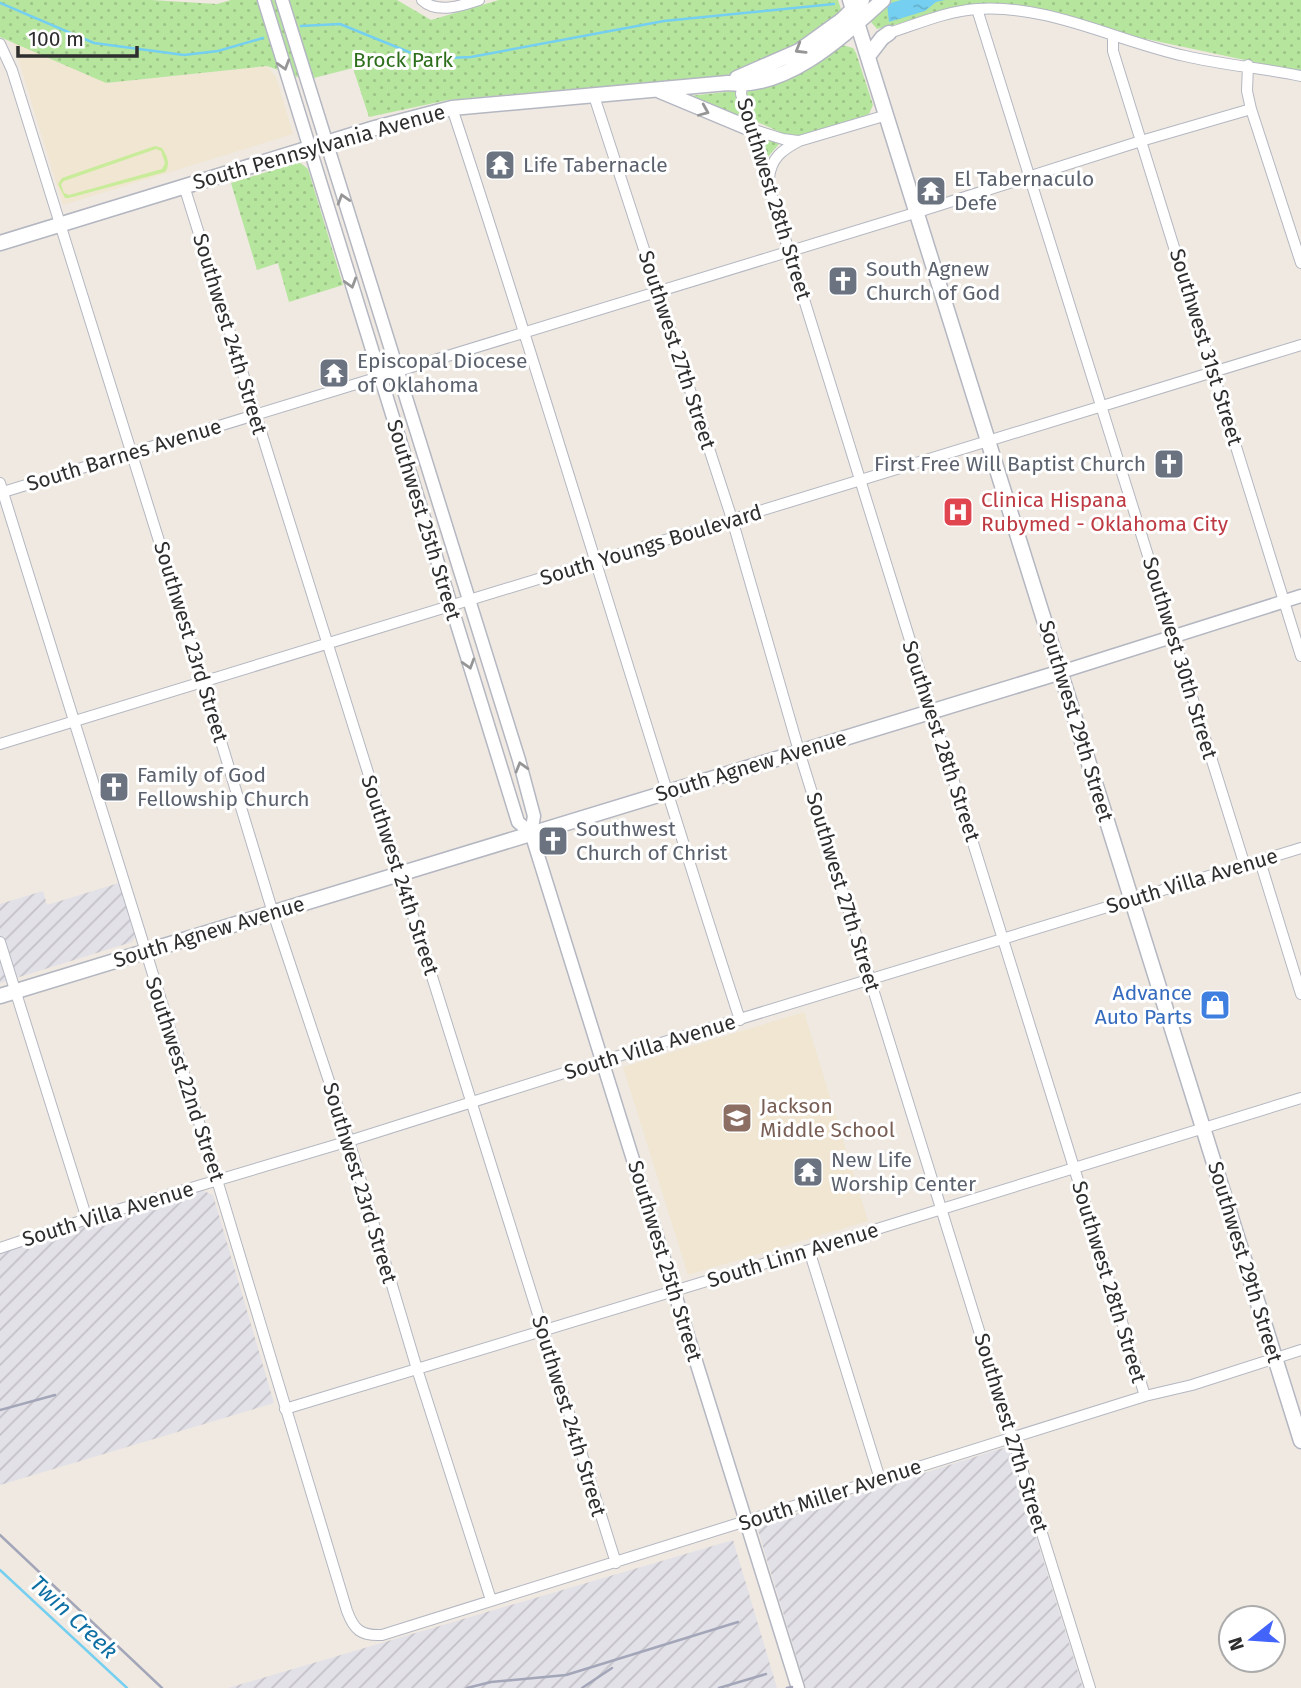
<svg xmlns="http://www.w3.org/2000/svg" width="1301" height="1688" font-family="'Fira Sans',sans-serif">
<defs>
<pattern id="industrial-furrows" width="10" height="10" patternUnits="userSpaceOnUse" patternTransform="scale(1.75)"><rect width="10" height="10" fill="#e3e1e8"/><path d="M-1 1l2-2M0 10L10 0M9 11l2-2" fill="none" stroke="#c3c1c7"/></pattern>
<pattern id="grass-dots" width="8" height="8" patternUnits="userSpaceOnUse" patternTransform="scale(1.75)"><rect width="8" height="8" fill="#b6e59e"/><path d="M2 2h.1M6 6h.1" fill="none" stroke="#9dc588" stroke-width="1.8" stroke-linecap="round"/></pattern>
<pattern id="water-ripples" width="26" height="14" patternUnits="userSpaceOnUse" patternTransform="scale(1.75)"><rect width="26" height="14" fill="#75cff0"/><path d="M2 4q2-2 4 0t4 0M15 11q2-2 4 0t4 0" fill="none" stroke="#66b2ce"/></pattern>
</defs>
<rect width="100%" height="100%" fill="#efe9e1"/>
<path fill="url(#industrial-furrows)" d="M119,883L135,937L132,942L0,983V904L43,891L47,905Z
M201,1190L213,1195L274,1403L0,1485V1252Z
M1003,1448L1009,1450L1083,1688H806L758,1530L770,1522Z
M733,1540L777,1688H228Z"/>
<path fill="#f0e6d1" d="M13,42L107,83L267,66L276,77L293,134L63,205Z
M804,1012L868,1221L688,1275L623,1067Z"/>
<path fill="url(#grass-dots)" d="M0,0H151L217,4L231,0H397L431,20L499,0H838L842,12L788,52L751,68L723,76L448,100L369,117L353,68L306,80L267,66L106,83L0,37Z
M890,0H1301V72L1118,33L1039,8L983,3L877,29L871,22V17Z
M842,45L853,48L856,53L873,105L869,114L800,137L789,136L753,120L746,95L750,87Z
M735,91L738,93L747,124L680,97Z
M762,137L779,144L766,159L764,157L759,140Z
M299,162L308,169L343,285L289,302L278,263L257,270L231,183Z"/>
<path fill="#c9ec9a" fill-rule="evenodd" d="M155,146L162,148C167,155 171,165 165,172L69,198H65L58,184L62,178ZM156,149L161,151L165,163L162,169L69,195L64,193L61,184L64,181Z"/>
<path fill="url(#water-ripples)" d="M901,0H945L936,2L925,11L889,22L887,4Z"/>
<g fill="none" stroke-linecap="round" stroke-linejoin="round">
<path stroke="#75cff0" stroke-width="2.5" d="M0,3L94,43L184,55L218,51L263,38
M301,26L340,24L426,59L471,57L664,21L834,4
M0,1570L127,1688"/>
<g stroke="#b4b7c1" stroke-width="12">
<path id="minor" d="M422,0C437,14 461,6 479,0
M977,9L1245,866
M889,33C917,24 947,11 977,9C1049,4 1116,41 1185,56C1223,65 1263,68 1301,76
M1113,37V51L1301,656
M0,44L12,70L203,682L273,913L349,1141L417,1369L491,1600
M1248,65L1247,91L1251,109L1301,263
M742,85L741,94L751,129L1145,1396
M594,96L732,519L799,751L1090,1688
M452,108C552,411 641,717 740,1020
M751,129L783,139L798,141
M769,178C771,158 782,150 799,141L887,115
M184,186L616,1563
M0,483L217,1180L347,1611C354,1630 361,1636 382,1635L1145,1396L1192,1385L1301,1350
M0,493L918,212L1141,141L1251,109
M0,744L1301,345
M1260,861L1301,994
M0,942L87,1219
M0,1248L87,1219L349,1141L602,1061L1301,848
M809,1250L880,1479
M285,1409L809,1250L1301,1098"/>
</g>
<g stroke="#b4b7c1" stroke-width="15">
<path id="tertiary" d="M264,0L518,822L531,833
M282,0L519,760L534,816L531,833L798,1688
M1061,672L1301,596"/>
</g>
<g stroke="#b4b7c1" stroke-width="17">
<path id="secondary" d="M850,0L1301,1441
M869,55L882,38L889,33
M737,78L799,51L842,20L862,0
M660,91L751,129
M0,243L375,128L452,108L728,83C787,90 843,36 883,0
M0,996L1061,672"/>
</g>
<use href="#minor" stroke="#fff" stroke-width="10"/>
<use href="#tertiary" stroke="#fff" stroke-width="12"/>
<use href="#secondary" stroke="#fff" stroke-width="14"/>
<path stroke="#a3a6b8" stroke-width="2.5" d="M0,1410L55,1395
M0,1535L162,1688
M467,1688L491,1682L566,1675L738,1622
M582,1688L612,1668
M719,1688L766,1674
M787,1688L792,1687"/>
</g>
<defs><path id="oneway-chevron" d="M-2-3.5L2.5 0L-2 3.5" fill="none" stroke-width="1.6" stroke-linecap="round" stroke-linejoin="round" transform="scale(1.75)"/></defs>
<g stroke="#969696">
<use href="#oneway-chevron" transform="translate(800 49) rotate(149)"/>
<use href="#oneway-chevron" transform="translate(284 65) rotate(73)"/>
<use href="#oneway-chevron" transform="translate(704 111) rotate(23)"/>
<use href="#oneway-chevron" transform="translate(343 199) rotate(-107)"/>
<use href="#oneway-chevron" transform="translate(351 283) rotate(73)"/>
<use href="#oneway-chevron" transform="translate(469 664) rotate(73)"/>
<use href="#oneway-chevron" transform="translate(521 767) rotate(-106)"/>
</g>
<defs>
<g id="temple-square" transform="scale(1.575)"><rect x="-9" y="-9" width="18" height="18" rx="4" fill="#6b7280" stroke="#fff"/><path d="M0-6L5-2H3V0L6.5 2.5H4V6H1.5V3h-3V6H-4V2.5H-6.5L-3 0V-2H-5Z" fill="#fff"/></g>
<g id="church-square" transform="scale(1.575)"><rect x="-9" y="-9" width="18" height="18" rx="4" fill="#6b7280" stroke="#fff"/><path d="M-1.2-6h2.4v3.5h3.3v2.4h-3.3V6h-2.4V-.1h-3.3v-2.4h3.3Z" fill="#fff"/></g>
<g id="hospital-square" transform="scale(1.575)"><rect x="-9" y="-9" width="18" height="18" rx="4" fill="#e0444e" stroke="#fff"/><path d="M-5-5h3v3.5h4V-5h3V5h-3V1.5h-4V5h-3Z" fill="#fff"/></g>
<g id="shop-square" transform="scale(1.575)"><rect x="-9" y="-9" width="18" height="18" rx="4" fill="#3f7fe0" stroke="#fff"/><path d="M-5-2.5h2.3a2.7 3.5 0 0 1 5.4 0H5L5.5 6h-11ZM-1.5-2.5h3a1.5 2.3 0 0 0-3 0Z" fill="#fff"/></g>
<g id="school-square" transform="scale(1.575)"><rect x="-9" y="-9" width="18" height="18" rx="4" fill="#8d6e63" stroke="#fff"/><path d="M0-5L7-2L0 1L-7-2ZM-4 1L0 2.5L4 1V4Q0 6-4 4Z" fill="#fff"/></g>
</defs>
<g fill-rule="evenodd">
<use href="#temple-square" x="500" y="165"/>
<use href="#temple-square" x="931" y="191"/>
<use href="#church-square" x="843" y="281"/>
<use href="#temple-square" x="334" y="373"/>
<use href="#church-square" x="1169" y="464"/>
<use href="#hospital-square" x="958" y="512"/>
<use href="#church-square" x="114" y="787"/>
<use href="#church-square" x="553" y="841"/>
<use href="#shop-square" x="1215" y="1005"/>
<use href="#school-square" x="737" y="1118"/>
<use href="#temple-square" x="808" y="1172"/>
</g>
<g text-anchor="middle" dominant-baseline="central" stroke-width="6" stroke-linejoin="round" paint-order="stroke">
<g font-size="21" fill="#2c6e1b" stroke="#fff">
<text x="403" y="60">Brock Park</text>
</g>
<g font-size="21" fill="#2e2e2e" stroke="#fff">
<text transform="translate(319 147) rotate(-16)">South Pennsylvania Avenue</text>
<text transform="translate(774 199) rotate(73)">Southwest 28th Street</text>
<text transform="translate(230 334) rotate(73)">Southwest 24th Street</text>
<text transform="translate(1206 347) rotate(73)">Southwest 31st Street</text>
<text transform="translate(677 350) rotate(72)">Southwest 27th Street</text>
<text transform="translate(124 455) rotate(-17)">South Barnes Avenue</text>
<text transform="translate(424 520) rotate(73)">Southwest 25th Street</text>
<text transform="translate(651 545) rotate(-17)">South Youngs Boulevard</text>
<text transform="translate(191 642) rotate(73)">Southwest 23rd Street</text>
<text transform="translate(1180 658) rotate(73)">Southwest 30th Street</text>
<text transform="translate(1076 721) rotate(73)">Southwest 29th Street</text>
<text transform="translate(941 741) rotate(72)">Southwest 28th Street</text>
<text transform="translate(751 766) rotate(-17)">South Agnew Avenue</text>
<text transform="translate(400 875) rotate(72)">Southwest 24th Street</text>
<text transform="translate(1192 881) rotate(-17)">South Villa Avenue</text>
<text transform="translate(843 892) rotate(73)">Southwest 27th Street</text>
<text transform="translate(209 932) rotate(-17)">South Agnew Avenue</text>
<text transform="translate(650 1047) rotate(-17)">South Villa Avenue</text>
<text transform="translate(185 1079) rotate(72)">Southwest 22nd Street</text>
<text transform="translate(360 1183) rotate(73)">Southwest 23rd Street</text>
<text transform="translate(108 1214) rotate(-17)">South Villa Avenue</text>
<text transform="translate(793 1255) rotate(-17)">South Linn Avenue</text>
<text transform="translate(665 1261) rotate(73)">Southwest 25th Street</text>
<text transform="translate(1245 1262) rotate(73)">Southwest 29th Street</text>
<text transform="translate(1109 1282) rotate(73)">Southwest 28th Street</text>
<text transform="translate(569 1416) rotate(73)">Southwest 24th Street</text>
<text transform="translate(1011 1433) rotate(73)">Southwest 27th Street</text>
<text transform="translate(830 1495) rotate(-18)">South Miller Avenue</text>
</g>
<g font-size="21" fill="#5b616d" stroke="#fff" text-anchor="start">
<text x="523" y="165">Life Tabernacle</text>
<text x="954" y="179">El Tabernaculo<tspan x="954" dy="24">Defe</tspan></text>
<text x="866" y="269">South Agnew<tspan x="866" dy="24">Church of God</tspan></text>
<text x="357" y="361">Episcopal Diocese<tspan x="357" dy="24">of Oklahoma</tspan></text>
<text x="1146" y="464" text-anchor="end">First Free Will Baptist Church</text>
<text x="137" y="775">Family of God<tspan x="137" dy="24">Fellowship Church</tspan></text>
<text x="576" y="829">Southwest<tspan x="576" dy="24">Church of Christ</tspan></text>
<text x="831" y="1160">New Life<tspan x="831" dy="24">Worship Center</tspan></text>
</g>
<g font-size="21" fill="#be3a42" stroke="#fff" text-anchor="start">
<text x="981" y="500">Clinica Hispana<tspan x="981" dy="24">Rubymed - Oklahoma City</tspan></text>
</g>
<g font-size="21" fill="#366cbe" stroke="#fff" text-anchor="end">
<text x="1192" y="993">Advance<tspan x="1192" dy="24">Auto Parts</tspan></text>
</g>
<g font-size="21" fill="#785e54" stroke="#fff" text-anchor="start">
<text x="760" y="1106">Jackson<tspan x="760" dy="24">Middle School</tspan></text>
</g>
<g font-size="23" font-style="italic" fill="#0d6fa3" stroke="#fff">
<text transform="translate(74 1617) rotate(43)">Twin Creek</text>
</g>
</g>
<g transform="translate(1252 1639) rotate(253)"><circle r="33" fill="#ffffff" stroke="#ababab" stroke-width="2"/>
<path d="M0-5L12 26L0 18L-12 26Z" fill="#4264fb"/>
<text y="-10" font-size="19" font-weight="bold" text-anchor="middle" fill="#2e2e2e">N</text>
</g>
<path d="M18 46v10h119v-10" fill="none" stroke="#2e2e2e" stroke-width="3.5"/>
<text x="28" y="46" font-size="21" fill="#2e2e2e" stroke="#ffffff" stroke-width="5" paint-order="stroke">100 m</text>
</svg>
